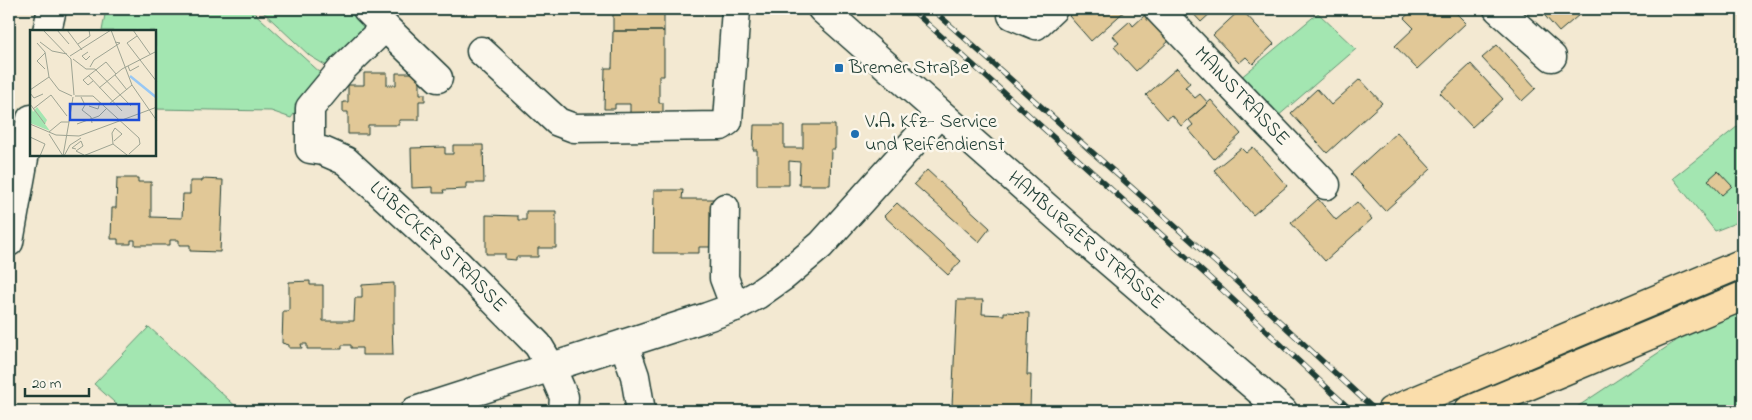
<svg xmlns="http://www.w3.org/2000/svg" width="1752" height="420" font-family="'Indie Flower',sans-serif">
<rect width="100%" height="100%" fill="#f3e9d2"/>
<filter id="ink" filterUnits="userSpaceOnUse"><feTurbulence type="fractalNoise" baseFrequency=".02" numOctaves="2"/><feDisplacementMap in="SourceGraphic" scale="10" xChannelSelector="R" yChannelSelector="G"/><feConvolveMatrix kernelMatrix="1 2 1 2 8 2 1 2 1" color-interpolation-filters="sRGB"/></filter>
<g filter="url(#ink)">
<path fill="#a3e6b1" stroke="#619272" d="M106,9H250L323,75L291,118L271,111L155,109V31H102Z
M260,9H356L367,19L365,30L330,68L310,56Z
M1318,13L1356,49L1277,117L1239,79Z
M1743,122V220L1715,231L1673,178Z
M1743,300V411H1571L1727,307Z
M149,327L241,411H124L94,384Z"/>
<path fill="#e1c897" stroke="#1f3d34" d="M613,9H664V31H613Z
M1077,9H1127L1091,41L1069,16Z
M1189,9H1215L1201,22Z
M1241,9L1274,44L1253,64L1246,57L1239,63L1213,35Z
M1414,9H1452L1466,23L1417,69L1395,46L1414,28L1404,18Z
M1539,9H1586L1559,32Z
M1145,15L1169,41L1136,71L1114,47L1119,43L1113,36L1130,21L1133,26Z
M613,31H664V76H659V103H663V118H630V104H615V109H604L605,68H612Z
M1497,45L1536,88L1522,101L1482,58Z
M1471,64L1503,99L1472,127L1440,93Z
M1177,68L1190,83L1185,87L1195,98L1200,94L1208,103L1181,126L1172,115L1167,119L1146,95Z
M364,73H387V85H396V73H420V94H425V101H419V120H399V125H368V134H348V112H343V102H348V85H364Z
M1360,79L1382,103L1327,153L1291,113L1317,89L1331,105Z
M1211,100L1241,134L1214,159L1188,129L1193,125L1189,120Z
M754,125H784V148H803V125H835V149H831L830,185H799L800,162L789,161V185H757V150H753Z
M1397,132L1431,169L1385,211L1351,174Z
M453,145H483L484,183H466V189L443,190L444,193H433V187L412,188L411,148L445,147V154H453Z
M1253,147L1287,186L1253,215L1214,170L1241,148L1246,153Z
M927,170L990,228L979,242L914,184Z
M1718,171L1732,186L1722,195L1708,180Z
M117,178H138V182H151V217L182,218L183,194H190V181H202V179L223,180L220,252L190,251V245H179V240H170V245H135V240H131V244H118V239H111L112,208H116Z
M654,190H683L682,199H718V247H699V253H653Z
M1318,199L1336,220L1357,202L1372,219L1325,261L1291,223Z
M897,203L961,261L948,275L884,216Z
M526,211H556V248H538V257H516V260L505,259V254H486V215L518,216V220H526Z
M310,281V285H323V321H354L355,298H362V285L394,283V323H392L393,355H362V348H351V345H342V349H307V344H301L302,348H289V345L282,343L283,311H289V282Z
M957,300H983L982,314L1004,315V312L1029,313L1027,375H1031L1030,409L952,406Z"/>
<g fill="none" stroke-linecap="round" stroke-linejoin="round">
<g stroke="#1f3d34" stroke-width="31">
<g id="minor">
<path id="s1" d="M367,9L385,27L343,68L310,108V149L323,151L346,161L458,264L538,345L551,367L564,397L563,411"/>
<path id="s2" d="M822,9L1070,228L1283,411"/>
<path id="s3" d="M1158,9L1326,185"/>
<path d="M1498,9L1552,57"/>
<path d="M1012,15L1036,25L1053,9"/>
<path d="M385,27L438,78"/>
<path d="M47,31L52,9"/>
<path d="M481,51L558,122L574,128L721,126L728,121L736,9"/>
<path d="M725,208L724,278L735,307"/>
<path d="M9,242L31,119"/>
<path d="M624,344L635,376L641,411"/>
<path d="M415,411L707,317L735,307L757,295L784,276L821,245L939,114"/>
</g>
</g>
<g stroke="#1f3d34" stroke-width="31">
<path id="highway" d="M1391,411L1743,263
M1468,411L1743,296"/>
</g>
<use href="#minor" stroke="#fbf7ec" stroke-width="28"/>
<use href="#highway" stroke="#faddab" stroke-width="28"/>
<g stroke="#1f3d34" stroke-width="5.5">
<path id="rail" d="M911,9L1214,282L1352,411
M932,9L1223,269L1376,411"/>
</g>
<use href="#rail" stroke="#fbf7ec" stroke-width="4" stroke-dasharray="11" stroke-linecap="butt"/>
</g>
</g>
<g fill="#1f6fb2" stroke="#fbf7ec" stroke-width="2">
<rect x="834" y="63" width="10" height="10" rx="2.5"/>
<circle cx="855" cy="134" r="5"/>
</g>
<g text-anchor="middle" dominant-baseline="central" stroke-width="5" stroke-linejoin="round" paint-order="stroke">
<g font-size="20" fill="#1f3d34" stroke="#fbf7ec" text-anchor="start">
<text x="849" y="68">Bremer Straße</text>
<text x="865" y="122">V.A. Kfz- Service<tspan x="865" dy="23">und Reifendienst</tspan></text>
</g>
<g font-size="20" fill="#1f3d34" stroke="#fbf7ec">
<text stroke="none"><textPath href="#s3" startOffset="121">MAINSTRASSE</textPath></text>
<text stroke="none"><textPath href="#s2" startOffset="351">HAMBURGER STRASSE</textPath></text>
<text stroke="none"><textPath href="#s1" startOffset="341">LÜBECKER STRASSE</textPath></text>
</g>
</g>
<g transform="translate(30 30)">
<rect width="126" height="126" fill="#f3e9d2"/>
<path d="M0,75L3,82L7,77L17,90L15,94L20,101L0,93Z" fill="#a3e6b1"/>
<path fill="none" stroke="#99c8f4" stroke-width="2.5" d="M100,46L127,68"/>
<path fill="none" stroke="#9ea493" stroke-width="1" d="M13,0L41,29L44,65M27,0L39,14M37,0L52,20M81,0L102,55L127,91M103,0L120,24M107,6L97,13L127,52M10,12L22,21L37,24M7,13L15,22L19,47L29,60L42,66M48,14L60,6L59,0M58,22L52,26L56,30L60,26M15,23L7,31L15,39M40,26L81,0M43,29L56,39H65L101,76M98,36L100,41L109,36M60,37L64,30L90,13L85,12M58,45L92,81M85,45L97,60M63,51L58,55L53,50L76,32L86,44M69,58L92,39L127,21M0,60L19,47M0,63L4,68L13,64M45,66H63L109,108L110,114L99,124M51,67L55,75L52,80L61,87L62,93M0,74L15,94M79,74L102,55M59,76L68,79L70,72M3,79L21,65L37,86M39,92L43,67M0,94L26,105L49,106L127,77M47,94L69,86L77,78M19,102L31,92H39M19,104L33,126M0,107L15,114L10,126M83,114L82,103L85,98L92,104L84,111M46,119L42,118L51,111L53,116L46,121L54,125M33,126L39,92M34,126L40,115L51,108M53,126L83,114L97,125"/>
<path fill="#1d4ed8" fill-opacity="0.15" stroke="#1d4ed8" stroke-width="2.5" d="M40,74H109V90H40Z"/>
<rect width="126" height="126" fill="none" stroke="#1f3d34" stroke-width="2.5"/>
</g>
<rect width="1752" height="420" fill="none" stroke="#fbf7ec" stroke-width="30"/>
<rect x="15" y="15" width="1722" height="390" fill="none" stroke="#1f3d34" stroke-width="2" filter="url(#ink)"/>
<path d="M25 388v8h64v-8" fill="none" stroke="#1f3d34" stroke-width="2.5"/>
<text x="32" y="388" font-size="15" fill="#1f3d34" stroke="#fbf7ec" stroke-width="4" paint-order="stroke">20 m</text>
</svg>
